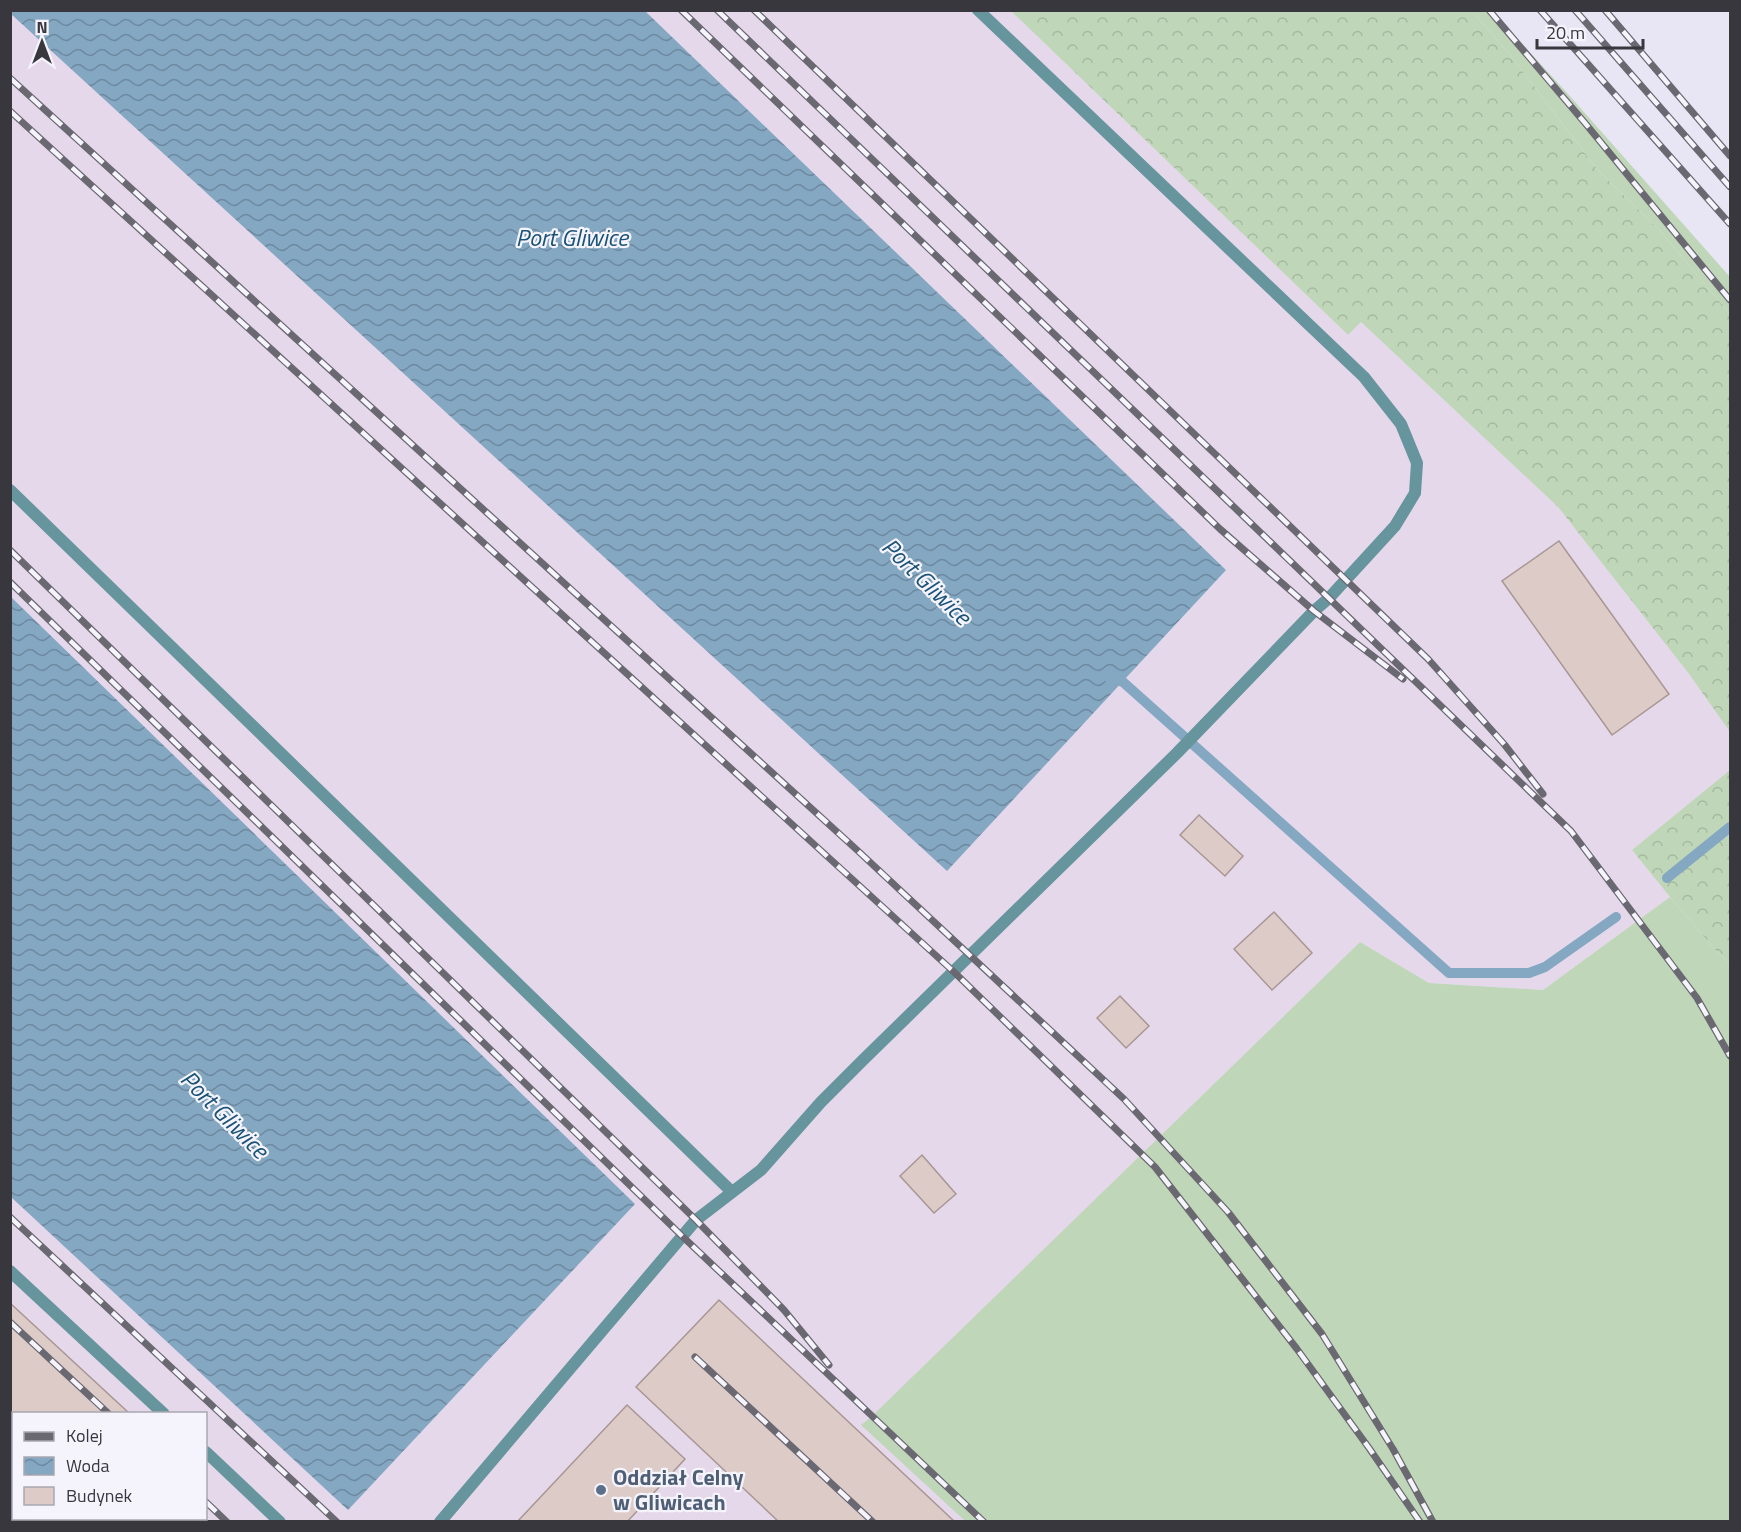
<svg xmlns="http://www.w3.org/2000/svg" width="1741" height="1532" font-family="'Titillium Web',sans-serif">
<defs>
<pattern id="forest-crowns" width="20" height="18" patternUnits="userSpaceOnUse" patternTransform="scale(1.5)"><rect width="20" height="18" fill="#bfd7b8"/><path d="M2 6a3 3 0 1 1 6 0M12 15a3 3 0 1 1 6 0" fill="none" stroke="#a5b99f"/></pattern>
<pattern id="water-waves" width="16" height="10" patternUnits="userSpaceOnUse" patternTransform="scale(1.5)"><rect width="16" height="10" fill="#84a7c2"/><path d="M0 5q4-4 8 0t8 0" fill="none" stroke="#6d899f"/></pattern>
</defs>
<rect width="100%" height="100%" fill="#e8e5f5"/>
<path fill="#e6d8eb" fill-rule="evenodd" d="M10,11H1011L1348,335L1361,322L1558,507L1689,674L1730,732V770L1632,850L1670,897L1543,990L1429,983L1360,942L872,1417L862,1425L965,1521H11ZM14,1414H206V1518H14Z"/>
<path fill="#bfd7b8" d="M1472,11H1492L1568,94L1730,277V314L1661,232L1597,169L1511,56Z
M1670,897L1718,953L1730,963V1521H965L861,1425L872,1416L1360,942L1429,983L1543,990Z"/>
<path fill="url(#forest-crowns)" d="M1011,11H1472L1511,56L1597,169L1661,232L1730,314V732L1689,674L1558,507L1361,322L1348,335Z
M1730,770V963L1718,953L1670,897L1632,850Z"/>
<path fill="url(#water-waves)" d="M10,11H645L1226,570L947,871L11,14Z
M11,597L635,1204L348,1510L11,1197Z"/>
<g fill="none" stroke-linecap="round" stroke-linejoin="round">
<path stroke="#84a7c2" stroke-width="10" d="M1109,678L1123,682L1449,973H1529L1545,967L1616,917
M1667,878L1730,827"/>
</g>
<path fill="#ddcbc7" stroke="#a79693" stroke-width="1.5" d="M1559,541L1669,694L1612,735L1502,581Z
M1199,815L1243,856L1225,876L1180,835Z
M1274,912L1312,953L1272,990L1234,949Z
M1120,996L1149,1026L1126,1048L1097,1018Z
M922,1155L956,1194L934,1213L900,1176Z
M719,1300L955,1522H779L636,1387Z
M10,1303L130,1414H14V1518H82L79,1522H16L10,1516Z
M627,1405L685,1459L627,1522H517Z
M82,1518H189L192,1522H79Z"/>
<g fill="none" stroke-linecap="round" stroke-linejoin="round">
<path stroke="#67959e" stroke-width="12" d="M10,490L732,1192
M10,1271L164,1414
M206,1452L280,1522
M440,1522L696,1220L761,1170L821,1102L862,1061L1177,753L1314,611L1329,598L1395,526L1415,493L1417,463L1401,424L1364,377L978,10"/>
<g stroke="#6a6871" stroke-width="7">
<path id="rail" d="M681,10L1220,529L1314,611L1403,679
M717,10L1571,831L1697,998L1730,1056
M754,10L1428,659L1504,744L1543,794
M1489,10L1585,123L1730,300
M1540,10L1730,224
M1575,10L1730,187
M1605,10L1730,156
M10,78L857,850L1124,1099L1228,1212L1322,1334L1393,1449L1433,1522
M10,111L954,972L1155,1167L1297,1349L1369,1448L1420,1522
M10,550L696,1220L784,1310L829,1365
M10,582L682,1236L984,1522
M10,1217L337,1522
M10,1322L109,1414
M695,1357L873,1522
M206,1502L227,1522"/>
</g>
<use href="#rail" stroke="#f5f4fd" stroke-width="4.5" stroke-dasharray="14" stroke-linecap="butt"/>
</g>
<circle fill="#5c6f8a" stroke="#f5f4fd" stroke-width="2" cx="601" cy="1490" r="6"/>
<g text-anchor="middle" dominant-baseline="central" stroke-width="4.5" stroke-linejoin="round" paint-order="stroke">
<g font-size="22" font-weight="bold" fill="#4e5e75" stroke="#f5f4fd" text-anchor="start">
<text x="613" y="1477">Oddział Celny<tspan x="613" dy="25">w Gliwicach</tspan></text>
</g>
<g font-size="24" font-style="italic" fill="#1a5278" stroke="#f5f4fd">
<text x="572" y="237">Port Gliwice</text>
<text transform="translate(927 581) rotate(44)">Port Gliwice</text>
<text transform="translate(225 1114) rotate(45)">Port Gliwice</text>
</g>
</g>
<rect width="1741" height="1532" fill="none" stroke="#38373d" stroke-width="24"/>
<rect x="12" y="1412" width="195" height="108" fill="#f5f4fd" stroke="#a9a8b0" stroke-width="1.5"/>
<rect x="24" y="1432" width="30" height="9" fill="#6a6871" stroke="#a9a8b0" stroke-width="1.5"/>
<text x="66" y="1442" font-size="18" fill="#38373d">Kolej</text>
<rect x="24" y="1457" width="30" height="18" fill="url(#water-waves)" stroke="#a9a8b0" stroke-width="1.5"/>
<text x="66" y="1472" font-size="18" fill="#38373d">Woda</text>
<rect x="24" y="1487" width="30" height="18" fill="#ddcbc7" stroke="#a9a8b0" stroke-width="1.5"/>
<text x="66" y="1502" font-size="18" fill="#38373d">Budynek</text>
<g transform="translate(42 42)" stroke="#f5f4fd" stroke-width="4.5" paint-order="stroke">
<path d="M0-4.5L10 22L0 15L-10 22Z" fill="#38373d"/>
<text y="-9" font-size="16" font-weight="bold" text-anchor="middle" fill="#38373d">N</text>
</g>
<path d="M1537 39v9h106v-9" fill="none" stroke="#38373d" stroke-width="3"/>
<text x="1546" y="39" font-size="18" fill="#38373d" stroke="#f5f4fd" stroke-width="4.5" paint-order="stroke">20 m</text>
</svg>
